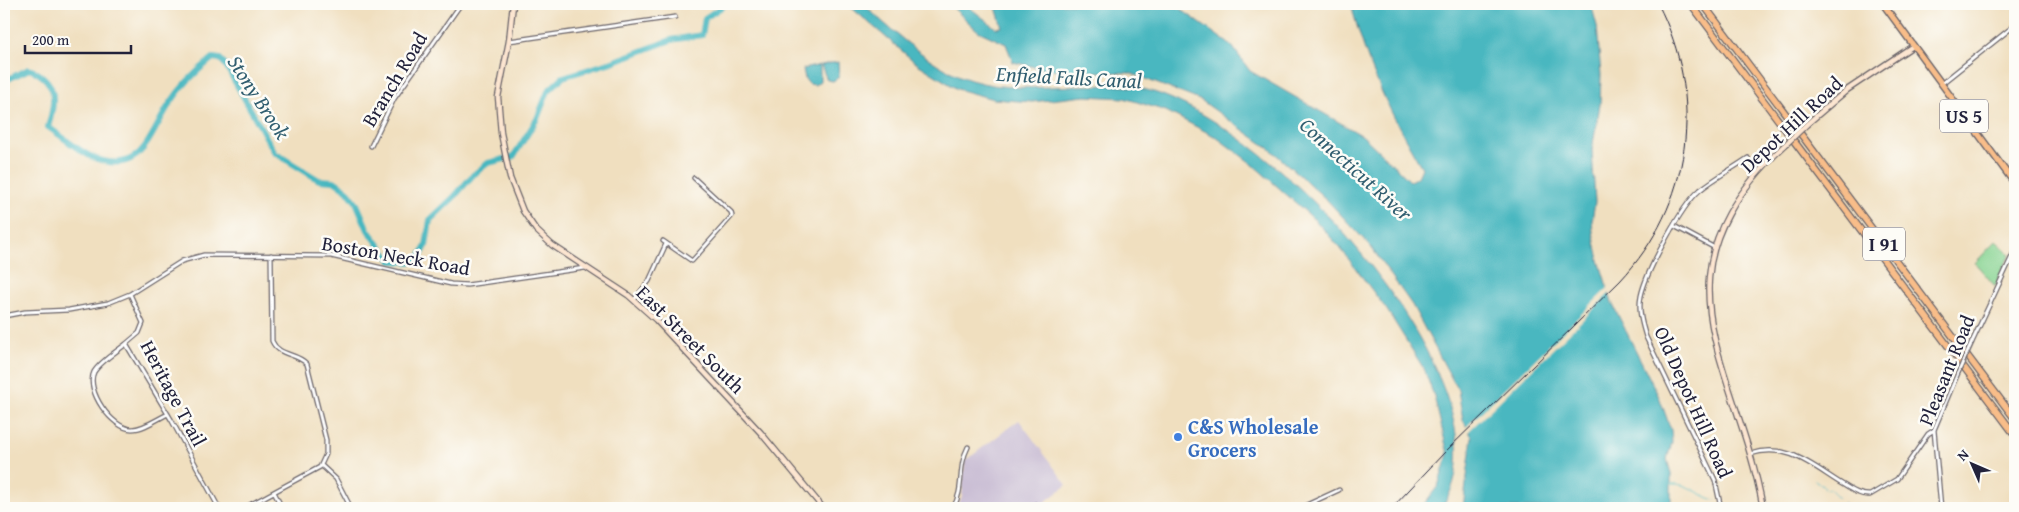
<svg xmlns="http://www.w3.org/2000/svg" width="2019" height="512" font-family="'Gentium Book Plus',serif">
<rect width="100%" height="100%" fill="#fdfcf7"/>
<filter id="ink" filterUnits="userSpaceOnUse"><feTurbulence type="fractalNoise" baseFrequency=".02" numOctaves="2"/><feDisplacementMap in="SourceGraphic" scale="10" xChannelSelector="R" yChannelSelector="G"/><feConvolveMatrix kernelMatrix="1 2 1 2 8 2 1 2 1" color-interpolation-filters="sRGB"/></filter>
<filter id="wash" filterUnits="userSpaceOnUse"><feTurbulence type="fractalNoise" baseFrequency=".0096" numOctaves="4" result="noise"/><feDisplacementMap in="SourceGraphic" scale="20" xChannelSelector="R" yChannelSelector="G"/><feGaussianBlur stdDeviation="1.12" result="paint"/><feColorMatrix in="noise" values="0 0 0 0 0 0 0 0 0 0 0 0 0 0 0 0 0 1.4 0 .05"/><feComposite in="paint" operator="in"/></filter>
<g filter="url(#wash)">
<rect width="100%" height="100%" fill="#f0dfbf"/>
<path fill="#cbbfd5" d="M1019,420L1067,485L1037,508H957L962,496L965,461Z"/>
<path fill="#86d391" stroke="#547a66" d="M1996,241L2010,254L1995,286L1975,263Z"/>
<path fill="#48b7c0" stroke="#356c7e" d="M847,4H863C889,28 918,54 949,71C1008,102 1076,78 1138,88C1155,91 1176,100 1191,108C1240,134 1286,173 1324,212C1382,270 1501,427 1441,508H1421L1438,486L1448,454L1434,396L1424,369L1387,310L1341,249L1316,221L1251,163L1216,137L1166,111L1124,98L1085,96L1032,102L993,99L957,89L916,63Z
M949,4H965L996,28L1002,27L995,4H1166L1179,8L1232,46L1250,71L1363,136L1410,181L1418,177L1422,168C1390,113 1367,67 1351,4H1591L1597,26L1601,75L1600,105L1592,149L1595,202L1592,220L1593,232L1599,260L1612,303L1660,399L1671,430L1672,442L1667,459L1671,474V508H1463L1472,437L1463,420L1458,390L1412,305L1371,247L1327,200L1270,149L1202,101L1130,73L1048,70L1013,62L1006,44L978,31Z
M838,62L839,77L833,81L827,80L821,65Z
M820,65V81L815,85L809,84L805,79L803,69Z"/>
<path fill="#f0dfbf" d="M1610,286L1612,291L1467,433L1465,428Z"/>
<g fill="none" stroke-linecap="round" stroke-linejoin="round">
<path stroke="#48b7c0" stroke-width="1" d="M1815,480L1826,489H1830L1849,508
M1670,484C1688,482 1699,496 1715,500"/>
<path stroke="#48b7c0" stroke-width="6" d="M4,81L29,69C58,80 56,101 48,127C62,136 77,150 92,157C141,178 149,136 169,105C181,86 195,72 213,58L220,59L225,64L275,153L319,180L334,181L347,190L356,202L368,230L391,261L411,262L420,257L426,246L430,220L454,197L473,175L488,163L513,157L537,119L548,91L563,77L612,62L671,40L702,35L705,18L726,4"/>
</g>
</g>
<g filter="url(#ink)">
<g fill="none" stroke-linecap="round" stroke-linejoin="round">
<g stroke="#6a6469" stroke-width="5.5">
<path id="street" d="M509,41L675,17
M1941,84L2015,25
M371,146L394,99L461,4
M1674,226L1715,248
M663,241L692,261L732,216L731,212L694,178
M130,294L143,323L139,333L126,344L172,421L219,508
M634,300L649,281L666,244
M4,316L25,312L69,310L108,303L130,294L182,261L204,255L331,256L451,284L467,285L585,268
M1972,342L2015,250
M126,344C116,352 101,361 94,372C85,390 112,429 132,429C144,429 157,419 168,414
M1750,454C1787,442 1811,465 1842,484C1850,489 1860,496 1870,495L1897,479L1928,434L1934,430
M321,465L336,479L351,508
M274,492L282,508
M244,508L320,467L326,454V440L307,364C296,352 279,357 272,341L271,255
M953,508C965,488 957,468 968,447
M1300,508L1339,490
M1721,508L1715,480L1646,337C1642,324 1638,310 1641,296C1646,272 1681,206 1700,190C1715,178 1732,169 1748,158
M1941,508L1934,430L1958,373"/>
</g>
<g stroke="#6a6469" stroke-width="7">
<path id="secondary" d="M513,4L509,41L498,97L501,133L510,178L523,211L536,230L552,245L628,295L656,320L761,433L823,508
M1807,124L1847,90L1913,46
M1763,508C1736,359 1644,277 1785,145"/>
</g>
<g stroke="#6a6469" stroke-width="8">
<path id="primary" d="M1883,4L2015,184"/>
</g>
<g stroke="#6a6469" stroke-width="8">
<path id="highway" d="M1691,4L2015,435
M1703,4L2015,419"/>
</g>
<use href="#street" stroke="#fff" stroke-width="3"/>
<use href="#secondary" stroke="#fce5d0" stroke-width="4.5"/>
<use href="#primary" stroke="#f8bd89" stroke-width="5"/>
<use href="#highway" stroke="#f8bd89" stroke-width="5.5"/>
<path stroke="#22223b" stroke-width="1" d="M1027,508L1035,502
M1392,508L1444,453L1620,281C1692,204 1706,97 1658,4"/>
<g stroke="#6a6469" stroke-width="5.5" stroke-linecap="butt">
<path id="street-bridge" d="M1958,373L1972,342"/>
</g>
<g stroke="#6a6469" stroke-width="7" stroke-linecap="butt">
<path id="secondary-bridge" d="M1785,145L1807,124"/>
</g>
<use href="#street-bridge" stroke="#fff" stroke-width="3"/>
<use href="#secondary-bridge" stroke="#fce5d0" stroke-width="4.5"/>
</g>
</g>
<circle fill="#3f7fe0" stroke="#fdfcf7" stroke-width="2" cx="1178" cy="437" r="5"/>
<g text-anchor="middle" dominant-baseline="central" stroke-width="5" stroke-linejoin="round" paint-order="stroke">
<g fill="#fdfcf7" stroke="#646373" stroke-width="1">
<rect x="1940" y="99.5" width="48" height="33" rx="4"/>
<rect x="1863" y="227.5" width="42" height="33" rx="4"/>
</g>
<g font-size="19" font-weight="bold" fill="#22223b">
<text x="1964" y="116">US 5</text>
<text x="1884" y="244">I 91</text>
</g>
<g font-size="20" fill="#22223b" stroke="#fdfcf7">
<text transform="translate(394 79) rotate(-59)">Branch Road</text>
<text transform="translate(1791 124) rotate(-43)">Depot Hill Road</text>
<text transform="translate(396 255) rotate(10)">Boston Neck Road</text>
<text transform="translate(691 339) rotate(45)">East Street South</text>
<text transform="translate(1946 370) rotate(-68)">Pleasant Road</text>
<text transform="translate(174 393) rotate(62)">Heritage Trail</text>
<text transform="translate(1694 402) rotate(66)">Old Depot Hill Road</text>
</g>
<g font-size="20" font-weight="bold" fill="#366cbe" stroke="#fdfcf7" text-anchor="start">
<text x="1188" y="426">C&amp;S Wholesale<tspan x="1188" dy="23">Grocers</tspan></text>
</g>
<g font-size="21" font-style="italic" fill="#315e70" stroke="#fdfcf7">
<text transform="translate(1069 77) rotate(3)">Enfield Falls Canal</text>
<text transform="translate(259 97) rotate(57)">Stony Brook</text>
<text transform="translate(1356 169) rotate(42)">Connecticut River</text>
</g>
</g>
<rect width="2019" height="512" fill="none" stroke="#fdfcf7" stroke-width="20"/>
<g transform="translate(1972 464) rotate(315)" stroke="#fdfcf7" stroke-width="4" paint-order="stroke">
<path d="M0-4L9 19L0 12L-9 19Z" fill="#22223b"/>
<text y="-8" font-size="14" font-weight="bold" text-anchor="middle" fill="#22223b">N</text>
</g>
<path d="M25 45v8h106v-8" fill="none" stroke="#22223b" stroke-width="2.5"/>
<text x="32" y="45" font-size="15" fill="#22223b" stroke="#fdfcf7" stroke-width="4" paint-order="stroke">200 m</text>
</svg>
